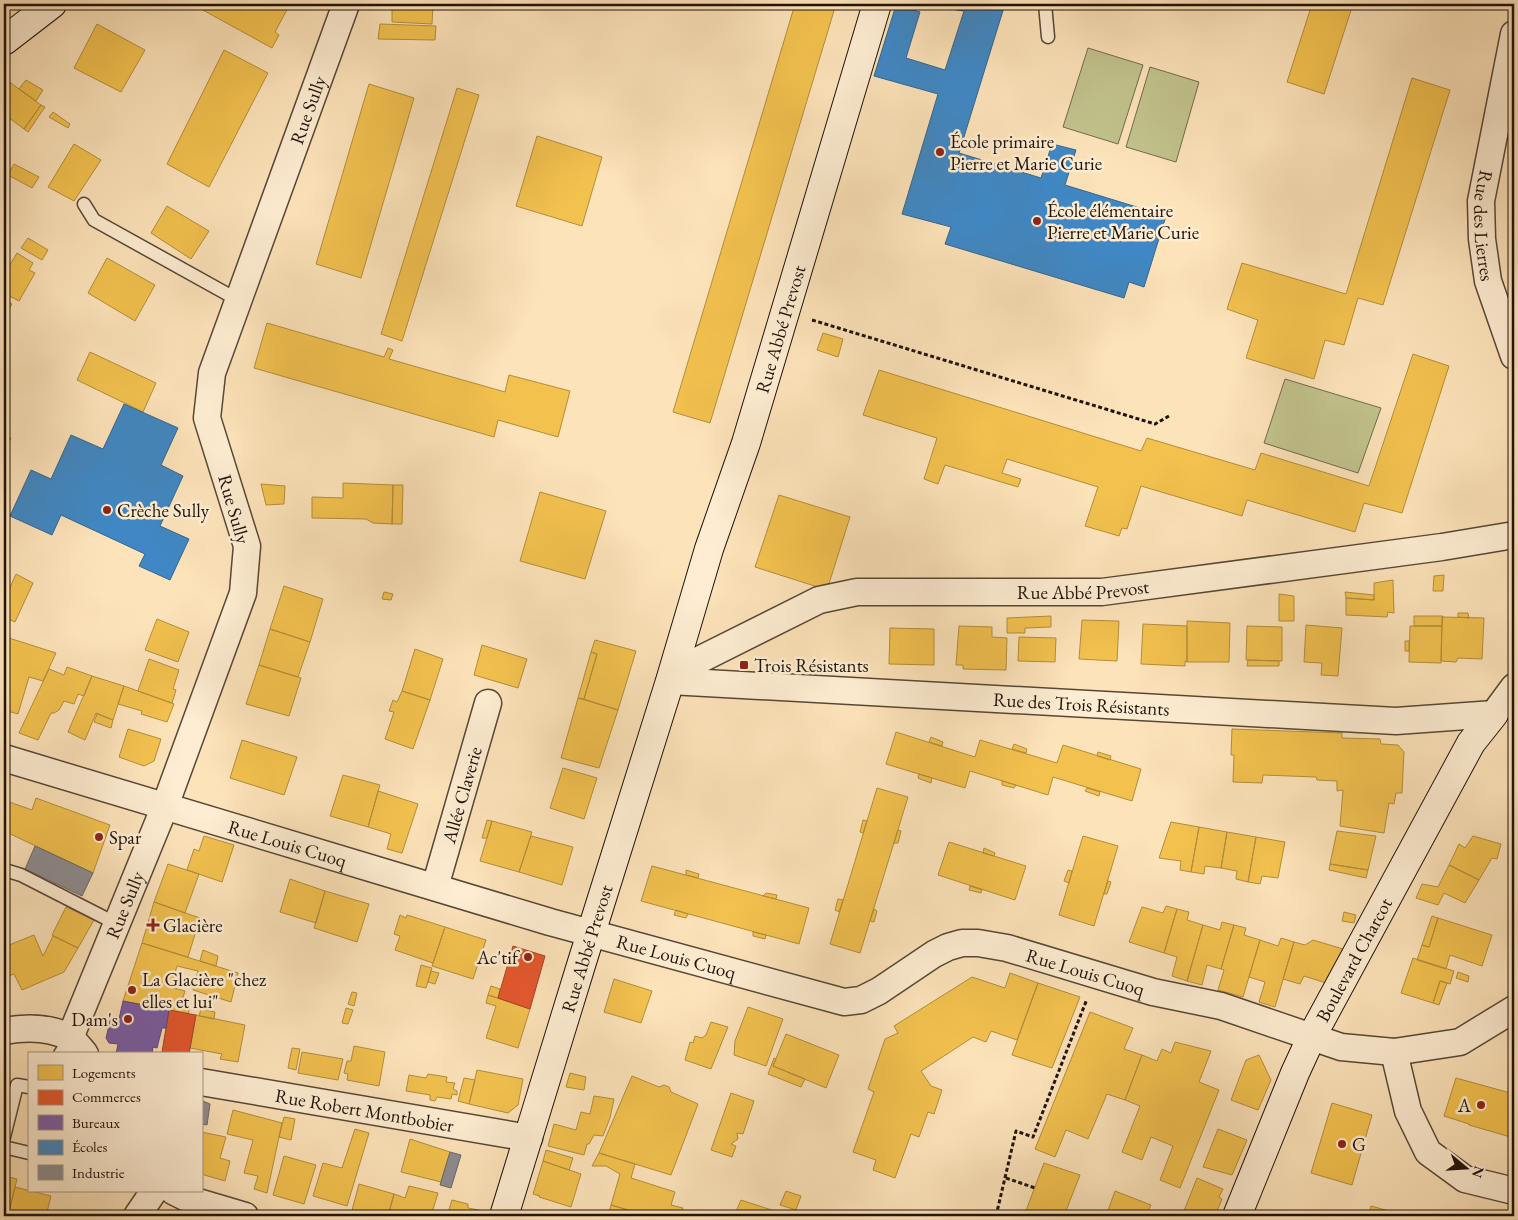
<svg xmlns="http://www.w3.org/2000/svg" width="1518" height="1220" font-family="'EB Garamond',serif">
<rect width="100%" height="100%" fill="#fde3ba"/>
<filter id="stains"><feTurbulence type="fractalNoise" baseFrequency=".004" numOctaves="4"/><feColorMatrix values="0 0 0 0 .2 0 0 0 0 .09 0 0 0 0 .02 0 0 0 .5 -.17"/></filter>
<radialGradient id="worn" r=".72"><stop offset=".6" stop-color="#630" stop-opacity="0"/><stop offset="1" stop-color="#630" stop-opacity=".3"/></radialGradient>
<path fill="#c2c38e" stroke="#716b4c" d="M1088,48L1143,65L1118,144L1063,127Z
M1150,67L1199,82L1176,162L1126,147Z
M1285,379L1381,408L1358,473L1264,443Z"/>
<path fill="#f2c14e" stroke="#b38d3a" d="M203,4H290L275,32L279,35L272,48L201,9Z
M392,4H433L432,24L392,22Z
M795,4H836L710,423L673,412Z
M1312,4H1353L1324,94L1287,82Z
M1462,4H1499L1498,8L1462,6Z
M97,24L145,50L121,92L74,68Z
M380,24L436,26L435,40L378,39Z
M224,50L268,73L209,187L167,164Z
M4,78L41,105L24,129L4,114Z
M1412,78L1450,90L1383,305L1358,298L1344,345L1325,340L1314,379L1246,358L1258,320L1227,309L1242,263L1346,294Z
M26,80L43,90L36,101L19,89Z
M369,84L414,98L361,278L316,264Z
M457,88L479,95L402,341L381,334Z
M41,105L45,107L28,132L24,129Z
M53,112L70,124L68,128L49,117Z
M537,136L602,157L582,226L516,206Z
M74,144L101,160L74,201L48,187Z
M14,164L39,177L32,188L8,175Z
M167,206L209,231L191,259L151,233Z
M28,238L48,250L42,260L21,248Z
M17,253L33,263L29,270L35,273L19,301L4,293V275Z
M107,258L155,285L135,321L88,293Z
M4,299L12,304L5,316H4Z
M267,323L384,357L388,348L393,350L389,359L505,392L509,375L570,391L558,437L498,420L494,437L254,368Z
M823,333L843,339L838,357L817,350Z
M90,352L156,383L143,412L77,380Z
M1413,354L1449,366L1402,513L1364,503L1355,532L1247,500L1242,516L1141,486L1127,529L1122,528L1119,536L1085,526L1098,487L1007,459L1002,473L1021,479L1018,487L945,465L938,484L924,479L937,438L863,415L879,370L1141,451L1147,438L1255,470L1261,453L1369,486Z
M4,435L11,438L4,453Z
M343,483L393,485L392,524L373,523L366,519L312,518V497L343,498Z
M261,484L285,486L284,504L266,505Z
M393,485H403L402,524H392Z
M540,492L606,511L585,579L520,561Z
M779,495L850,517L827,590L755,567Z
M16,574L33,583L15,622L4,617V601Z
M1444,575L1443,591H1433L1434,576Z
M1393,580L1394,613L1388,612L1387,617L1346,615V598L1374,600V583Z
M284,586L323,599L310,642L270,629Z
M384,592L393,594L391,600L382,599Z
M1345,592L1374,595V600L1346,598Z
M1279,594L1294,596V621H1279Z
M1458,613H1468L1469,618L1458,617Z
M1051,616V627L1025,628V633H1007V618Z
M1414,616H1443L1442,626H1414Z
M1442,617L1484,618L1482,659L1458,658L1456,662L1441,661Z
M157,619L189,632L178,662L145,650Z
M1082,620L1119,621L1117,661L1079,659Z
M1187,621L1230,623L1229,662H1187Z
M1143,624L1187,626V662L1185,661V666L1141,664Z
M1306,625L1342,628L1338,676L1321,675L1322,663L1304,662Z
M959,626L992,627V637L1007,638L1006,670L963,669V665H956Z
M1247,626L1282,627V661L1246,660Z
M1410,626H1442L1441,663L1409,662Z
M890,628L934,629V665L889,664Z
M270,629L310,642L298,677L259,665Z
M1019,637L1056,638L1055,662L1018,661Z
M9,638L56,653L43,681L29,677L18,714L4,710V654Z
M595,640L636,651L618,710L584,699L597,654L591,652Z
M1405,641H1409V651H1405Z
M482,645L527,659L518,688L474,675Z
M415,649L443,659L430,700L402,691Z
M591,652L597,654L584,699L578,698Z
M149,659L179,670L173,689L176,690L172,703L138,691Z
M1248,660L1279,661V666H1247Z
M259,665L301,678L289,716L246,704Z
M67,667L92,676L84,696L78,694L74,704L64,701L59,710L54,713H51L38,740L19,733L49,669L64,675Z
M92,676L124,686L113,720L96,713L85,740L68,732Z
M124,686L174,704L167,722L141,714L142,711L118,704Z
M402,691L430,700L413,749L385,739L394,712L389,711L393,700L397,702Z
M578,698L618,710L599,768L561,758Z
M97,714L113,720L111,728L94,722Z
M128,729L161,739L154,761L144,766L119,757Z
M1232,729L1342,733V738L1380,739L1381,744L1398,745L1404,752L1402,793H1396L1394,804L1389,803L1384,833L1340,826L1343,790L1337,791V781L1317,780L1316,777L1263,775L1262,783L1233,782L1234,755H1231Z
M896,732L975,757L980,740L1057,763L1063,745L1141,769L1132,801L1053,777L1048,795L970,771L965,788L886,764Z
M931,737L943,742L942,746L929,742Z
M242,740L297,757L284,795L230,778Z
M1014,744L1027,749L1026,753L1012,749Z
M1098,752L1111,756L1110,760L1097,756Z
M563,768L597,778L584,819L550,808Z
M919,774L932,778L931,783L918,778Z
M343,775L380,785L368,827L330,816Z
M1002,781L1016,785L1014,788L1002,785Z
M877,788L908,797L860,953L830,944Z
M1087,788L1100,792L1099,796L1085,791Z
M378,791L418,804L402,853L387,849L391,834L368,827Z
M36,798L110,825L93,873L4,831V800L32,810Z
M487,820L492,821L487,838H482Z
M863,820L867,821L863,833L860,832Z
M492,821L532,832L519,872L480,861Z
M1171,822L1199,827L1191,872L1180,870L1181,861L1159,858Z
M1199,827L1227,832L1221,868L1205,866L1204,874L1191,872Z
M898,830L901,831L898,843H894Z
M1337,831L1376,836L1368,870L1330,864Z
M1227,832L1256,837L1248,882L1236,879L1237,871L1221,868Z
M204,836L234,845L222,882L187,870L194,849L199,851Z
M531,836L573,847L562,885L519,872Z
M1083,836L1118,846L1094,926L1059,915Z
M1473,836L1501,844L1497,859L1492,858L1479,880L1449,865L1459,844L1465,848Z
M1256,837L1285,842L1278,878L1262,876L1260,884L1248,882Z
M949,842L1026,866L1015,900L938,875Z
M984,848L995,853L994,856L983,853Z
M168,864L199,874L185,913L154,902Z
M1330,864L1368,870L1366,878L1329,870Z
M1449,865L1479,880L1465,903L1444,893L1438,905L1416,898L1422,884L1438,887Z
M652,866L809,908L799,944L641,901Z
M686,870L699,874L698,878L686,875Z
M1068,870L1072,871L1069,883L1064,881Z
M290,879L325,891L316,923L280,912Z
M1108,881L1111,882L1107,894H1104Z
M970,886L982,890L981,893L969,890Z
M325,891L369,904L357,942L314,928Z
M766,893L777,895L776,899L763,896Z
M838,899L843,900L839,912L835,910Z
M154,902L200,918L188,957L142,943Z
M1166,906L1177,909L1164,953L1129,942L1142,907L1163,913Z
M66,907L94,920L78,948L52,935Z
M874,909L877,911L874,922L870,921Z
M1177,909L1189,912L1187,920L1203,925L1187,981L1172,976L1177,957L1164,953Z
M676,910L688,914L686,918L674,915Z
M1344,912L1356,915L1354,923L1342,921Z
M400,915L406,918L407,915L445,927L433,963L395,950L400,936L394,934Z
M1432,916L1438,918L1429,947L1422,945Z
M1438,918L1492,935L1482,966L1450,955L1446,969L1417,960L1422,945L1429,947Z
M1222,922L1234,925L1221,969L1207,965L1202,985L1187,981L1203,925L1220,930Z
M1234,925L1246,928L1244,935L1260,940L1243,997L1218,990L1224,970L1221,969Z
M445,927L486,940L473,979L432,966Z
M753,932L766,935L765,939L753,936Z
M34,935L43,956L53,936L78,948L64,972L22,990L14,974L9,976L4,964V947Z
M1281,938L1294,942L1275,1007L1259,1002L1265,982L1249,977L1260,940L1278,946Z
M1313,940L1343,949L1326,983L1304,976L1300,984L1283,979L1294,942L1305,945Z
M142,943L238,973L231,1002L193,990L198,971L177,966L171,987L185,991L181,1004L190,1007L188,1014L123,1001Z
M203,950L218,956L216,966L200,961Z
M1413,958L1454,971L1450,984L1440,981L1433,1003L1401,993Z
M421,965L432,968L426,988L416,986Z
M431,971L439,973L435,984L428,982Z
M1458,972L1469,976L1468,982L1456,978Z
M1010,973L1038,983L1017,1040L991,1031L986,1042L973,1037L921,1071L931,1086L942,1090L934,1114L928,1112L919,1137L911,1134L895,1178L873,1170L876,1160L853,1152L874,1092L868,1089L885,1039L898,1033L894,1026L972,977L1005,988Z
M614,979L652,991L641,1023L604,1012Z
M1440,981L1447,983L1439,1005L1433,1003Z
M1038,983L1080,997L1052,1068L1012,1055Z
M491,986L500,989L498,998L488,995Z
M352,992L357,993L354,1006L348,1004Z
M488,995L530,1009L518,1048L486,1038L496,1006L486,1003Z
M748,1007L783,1019L766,1066L734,1055L735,1041Z
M346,1008L353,1010L348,1024L342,1023Z
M201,1009L215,1012L214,1019L199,1016Z
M1090,1012L1133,1028L1124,1049L1142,1055L1125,1100L1107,1094L1088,1139L1066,1130L1055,1157L1035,1149Z
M196,1015L245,1025L238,1062L220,1059L222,1054L190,1048Z
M711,1022L728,1027L711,1069L685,1060L690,1042L693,1043L695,1036L702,1038L706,1035Z
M786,1034L839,1055L826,1088L773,1066Z
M1175,1042L1211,1051L1199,1082L1219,1090L1180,1188L1160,1180L1173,1146L1151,1137L1142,1160L1122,1152L1140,1106L1125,1100L1142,1055L1157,1061L1162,1049L1171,1053Z
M354,1046L385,1052L379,1086L347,1080L348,1074L344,1073L347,1061H351Z
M292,1048L300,1049L296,1070L288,1068Z
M302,1052L343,1059L338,1080L298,1073Z
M1259,1055L1271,1080L1258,1110L1231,1100L1246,1060Z
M774,1058L776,1059L773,1066L805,1079L801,1087L768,1074Z
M477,1070L523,1079L518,1105L508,1113L469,1104Z
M570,1073L586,1077L584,1090L566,1087Z
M428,1074L447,1077L446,1082L455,1083L453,1089L457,1091V1095L452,1094L451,1099L437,1097L435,1101L430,1100V1095L406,1091L409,1075L426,1078Z
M632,1076L659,1087L664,1085L669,1087L671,1092L698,1104L671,1175L599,1153Z
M464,1078L475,1080L469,1104L458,1101Z
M1456,1078L1514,1094V1138L1469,1125V1124L1444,1116Z
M731,1093L754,1101L743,1134L737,1133L738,1139L731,1144L736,1146L732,1157L711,1150Z
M594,1096L614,1099L610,1118L603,1136L594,1135L589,1144H587L584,1155L548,1146L554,1124L576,1130L581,1112L590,1114Z
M1332,1103L1372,1115L1352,1185L1311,1173Z
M233,1110L282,1123L267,1193L254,1189L258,1176L244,1173L253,1140L227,1134Z
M284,1117L295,1119L291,1140L279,1137Z
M355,1129L369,1133L347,1206L313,1196L323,1163L342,1168Z
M1218,1129L1247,1140L1232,1175L1203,1167Z
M201,1132L226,1137L220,1158L230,1161L225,1181L201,1174Z
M410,1139L450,1152L441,1182L401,1172Z
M546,1150L573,1158L569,1170L543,1161Z
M599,1153L635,1164L631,1178L675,1192L671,1205L683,1208L680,1216H626L628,1210L611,1205L620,1174L606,1166H592Z
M284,1156L316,1165L304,1204L273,1195Z
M543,1161L581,1174L571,1207L539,1197L540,1196L533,1194Z
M1044,1163L1080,1175L1064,1216H1024Z
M4,1176L17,1179L8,1216H4Z
M1197,1178L1223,1189L1219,1197L1222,1199L1215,1216H1182Z
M359,1184L394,1194L388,1216H354L351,1214Z
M409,1186L438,1193L431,1216H388L394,1194L405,1198Z
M15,1187L51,1196L46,1216H8Z
M786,1191L801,1196L796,1210L780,1205Z
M1115,1191L1151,1205L1146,1216H1106Z
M452,1200L468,1204V1208L484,1211L483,1216H447Z
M741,1200L790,1216H734Z
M611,1205L628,1210L626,1216L609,1212Z
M1371,1206L1407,1216H1368Z"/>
<path fill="#e4572e" stroke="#a94323" d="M513,946L545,956L530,1009L498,998Z
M169,1010L196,1015L189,1054L162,1052Z"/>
<path fill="#7b5ea7" stroke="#604878" d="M123,1001L169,1010L166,1028H162L157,1048L153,1047L152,1054H116L118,1044L109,1043L106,1038L111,1017L119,1019Z"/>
<path fill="#3f88c5" stroke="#36658d" d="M956,4H1005L959,153L1041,178L1052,144L1076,150L1065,185L1166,216L1144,287L1129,282L1124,298L945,244L951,227L902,214L938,94L874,76L896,5L920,12L906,58L945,70L964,11L956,10Z
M124,404L178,428L161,465L183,476L160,526L189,539L170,580L139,566L145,554L61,515L52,535L10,516L31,470L51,479L71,435L103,449Z"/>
<path fill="#8d8d92" stroke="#6c6869" d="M35,846L93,873L82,896L25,869Z
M201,1100L210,1104L207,1125L201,1124Z
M450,1152L461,1155L451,1188L440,1185Z"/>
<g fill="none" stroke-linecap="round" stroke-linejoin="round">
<g stroke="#574736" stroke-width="15">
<path id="lane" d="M1045,4L1048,37
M84,204L94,220L238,300
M8,871L21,875L117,924
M60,1054L70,1038
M4,1137L17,1085L29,1087
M4,1147L29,1153"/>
</g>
<g stroke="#574736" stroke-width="29">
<g id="street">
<path id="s1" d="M1514,34L1481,201L1482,239L1488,281L1514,356"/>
<path id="s2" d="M670,681L691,664L819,600L857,592H1102L1442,547L1514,535"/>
<path id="s3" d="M670,681L1396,721L1494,714L1514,687"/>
<path id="s4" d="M4,758L550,922L844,1002L861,1000L879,991L934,954L948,947L962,943H978L1007,948L1153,992L1221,1006L1341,1047L1394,1052L1460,1042L1514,1009"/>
<path id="s5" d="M435,887L488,703"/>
<path d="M4,1031C25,1027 49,1027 69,1037C75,1041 81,1049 85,1054"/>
<path id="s6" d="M70,1038L165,806L243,593L247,546L207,418L212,373L346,4"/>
<path d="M1394,1052L1408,1111L1428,1152L1465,1179L1514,1191"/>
<path id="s7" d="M201,1082L529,1138"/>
<path d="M173,1191L191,1200L245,1216"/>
<path d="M137,1216L154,1191"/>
</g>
</g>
<g stroke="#20130a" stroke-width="30">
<g id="secondary">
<path d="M4,41L52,4"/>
<path id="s8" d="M504,1216L582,962L670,681L709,549L746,443L877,4"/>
<path id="s9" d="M1237,1216L1295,1073L1312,1036L1471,743L1494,714"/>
</g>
</g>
<path stroke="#20130a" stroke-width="3" stroke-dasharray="4 2.5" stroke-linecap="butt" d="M812,320L1155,424L1169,416
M1006,1178L1035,1188
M996,1216L1016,1131L1033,1137L1087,999"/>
<use href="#lane" stroke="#feedd2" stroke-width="12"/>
<use href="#street" stroke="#feedd2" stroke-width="26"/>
<use href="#secondary" stroke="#feedd2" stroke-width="28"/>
</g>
<g fill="#8f2418" stroke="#feedd2" stroke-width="2">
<circle cx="940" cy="152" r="5"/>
<circle cx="1037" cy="221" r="5"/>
<circle cx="107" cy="510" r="5"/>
<rect x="739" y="660" width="10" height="10" rx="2.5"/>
<circle cx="99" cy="837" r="5"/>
<path d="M150.5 917.5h5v5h5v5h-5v5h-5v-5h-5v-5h5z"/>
<circle cx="528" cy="957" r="5"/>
<circle cx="132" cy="990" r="5"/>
<circle cx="128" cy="1019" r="5"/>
<circle cx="1481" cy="1105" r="5"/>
<circle cx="1342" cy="1144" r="5"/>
</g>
<g text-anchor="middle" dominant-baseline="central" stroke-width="5" stroke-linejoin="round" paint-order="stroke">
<g font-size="19" fill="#20130a" stroke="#feedd2">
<text stroke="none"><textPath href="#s6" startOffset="984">Rue Sully</textPath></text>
<text stroke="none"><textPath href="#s1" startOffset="195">Rue des Lierres</textPath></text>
<text stroke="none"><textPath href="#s8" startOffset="929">Rue Abbé Prevost</textPath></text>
<text transform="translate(234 509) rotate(74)">Rue Sully</text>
<text stroke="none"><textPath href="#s2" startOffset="435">Rue Abbé Prevost</textPath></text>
<text stroke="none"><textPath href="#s3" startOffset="412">Rue des Trois Résistants</textPath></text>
<text stroke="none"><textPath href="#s5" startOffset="96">Allée Claverie</textPath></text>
<text stroke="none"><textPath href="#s4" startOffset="296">Rue Louis Cuoq</textPath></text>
<text stroke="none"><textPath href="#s6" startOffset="144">Rue Sully</textPath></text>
<text stroke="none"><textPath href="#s8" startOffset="280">Rue Abbé Prevost</textPath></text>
<text stroke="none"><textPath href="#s4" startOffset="701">Rue Louis Cuoq</textPath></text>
<text stroke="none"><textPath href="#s9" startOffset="282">Boulevard Charcot</textPath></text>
<text stroke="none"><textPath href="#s4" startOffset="1136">Rue Louis Cuoq</textPath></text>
<text stroke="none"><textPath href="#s7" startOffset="166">Rue Robert Montbobier</textPath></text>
</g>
<g font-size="19" fill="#20130a" stroke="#feedd2" text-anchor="start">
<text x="950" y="141">École primaire<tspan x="950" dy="22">Pierre et Marie Curie</tspan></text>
<text x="1047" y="210">École élémentaire<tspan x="1047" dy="22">Pierre et Marie Curie</tspan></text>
<text x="117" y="510">Crèche Sully</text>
<text x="754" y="665">Trois Résistants</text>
<text x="109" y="837">Spar</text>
<text x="163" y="925">Glacière</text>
<text x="518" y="957" text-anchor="end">Ac'tif</text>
<text x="142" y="979">La Glacière "chez<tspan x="142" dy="22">elles et lui"</tspan></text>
<text x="118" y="1019" text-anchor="end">Dam's</text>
<text x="1471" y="1105" text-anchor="end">A</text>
<text x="1352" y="1144">G</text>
</g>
</g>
<rect width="1518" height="1220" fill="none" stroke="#fde3ba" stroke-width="20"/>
<rect x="5" y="5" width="1508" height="1210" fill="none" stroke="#20130a" stroke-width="2.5"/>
<rect x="10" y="10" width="1498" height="1200" fill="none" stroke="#20130a"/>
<rect x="28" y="1052" width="175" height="140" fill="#feedd2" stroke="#a59682"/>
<rect x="38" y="1065" width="25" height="15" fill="#f2c14e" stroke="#a59682"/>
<text x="72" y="1078" font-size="15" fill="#20130a">Logements</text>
<rect x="38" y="1090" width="25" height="15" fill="#e4572e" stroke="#a59682"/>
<text x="72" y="1102" font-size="15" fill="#20130a">Commerces</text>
<rect x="38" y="1115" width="25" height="15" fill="#7b5ea7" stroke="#a59682"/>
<text x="72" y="1128" font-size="15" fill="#20130a">Bureaux</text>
<rect x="38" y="1140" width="25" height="15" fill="#3f88c5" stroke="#a59682"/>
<text x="72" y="1152" font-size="15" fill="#20130a">Écoles</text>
<rect x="38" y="1165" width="25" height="15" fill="#8d8d92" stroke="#a59682"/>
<text x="72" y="1178" font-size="15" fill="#20130a">Industrie</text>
<g transform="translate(1466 1168) rotate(108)" stroke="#feedd2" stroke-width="4" paint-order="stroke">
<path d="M0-4L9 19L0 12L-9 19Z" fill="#20130a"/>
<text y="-8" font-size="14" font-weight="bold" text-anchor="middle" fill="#20130a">N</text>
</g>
<rect width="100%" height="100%" filter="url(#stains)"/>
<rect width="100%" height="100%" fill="url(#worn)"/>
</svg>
